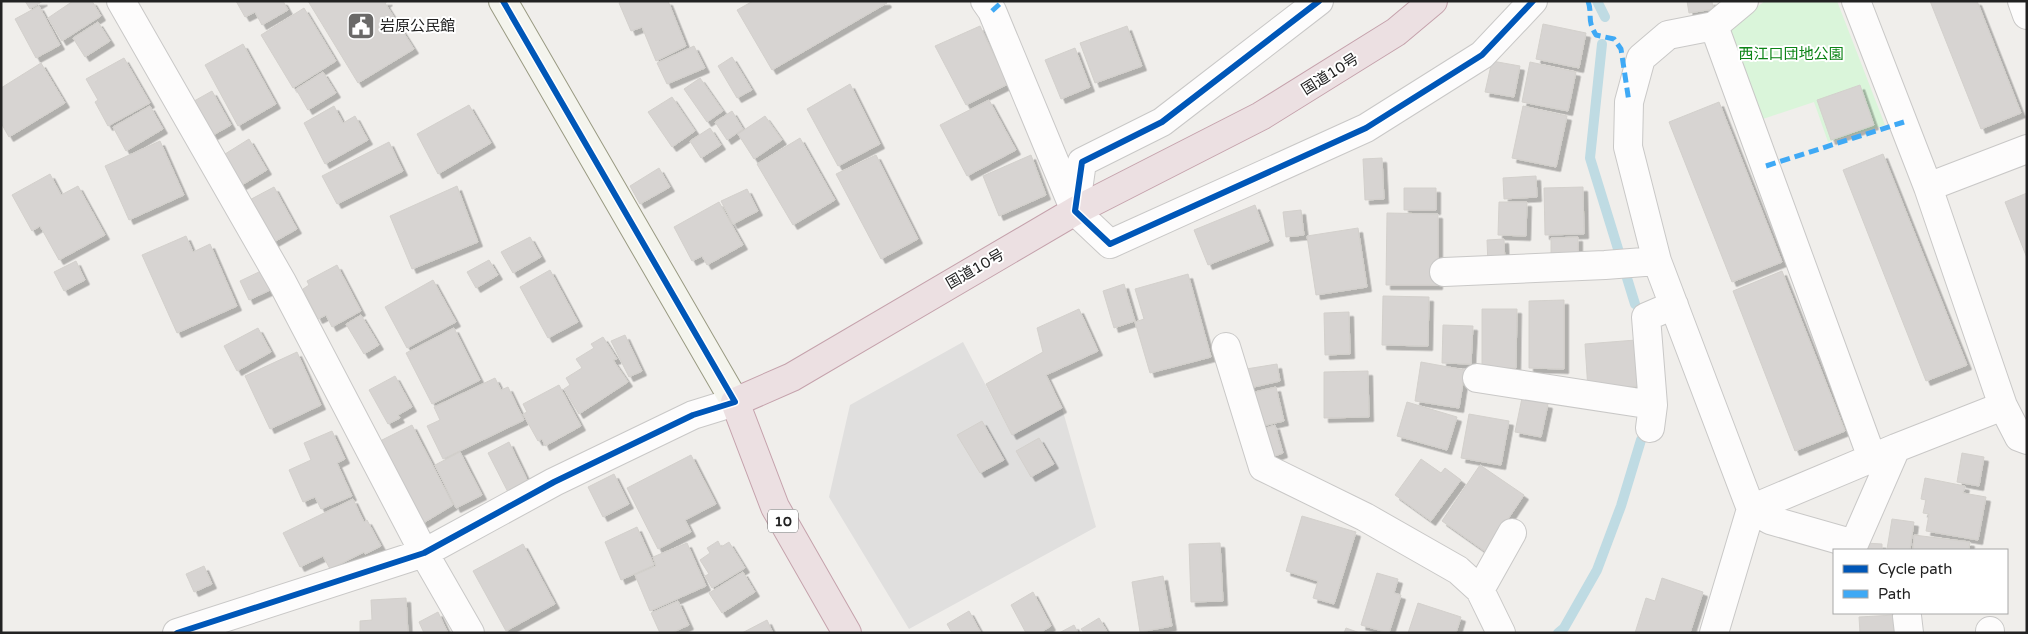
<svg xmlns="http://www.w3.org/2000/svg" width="2028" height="634" font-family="'Varela Round','Noto Sans JP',sans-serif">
<defs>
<filter id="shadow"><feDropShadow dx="4.5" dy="4.5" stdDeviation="0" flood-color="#0004"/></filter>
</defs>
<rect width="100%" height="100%" fill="#f0eeeb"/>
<path fill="#daf5da" d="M1765,1H1837L1885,125L1828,142L1814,102L1760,120L1730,38V27Z"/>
<path fill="#e0dfde" d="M963,342L1012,435L1062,408L1096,527L909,629L829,497L850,405Z"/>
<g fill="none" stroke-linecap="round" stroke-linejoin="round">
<path stroke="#bfdbe3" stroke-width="10" d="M1597,1L1605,17
M1602,44L1590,158L1635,304
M1558,633L1564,628L1597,570L1621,506L1641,440"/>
</g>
<path fill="#d7d4d2" stroke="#d3d0cc" filter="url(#shadow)" d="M25,1H43L30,9Z
M73,1H92L101,16L62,41L48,18Z
M236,1H283L288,10L262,25L255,12L245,17Z
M308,1H388L385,3L414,49L358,83Z
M623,1H668L686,46L656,61L642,27L631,31L619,3Z
M753,1H886L887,3L772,70L737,10Z
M1687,1H1712L1713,9L1689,13Z
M1930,1H1977L2021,113L1981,129Z
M39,6L60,45L36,58L15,19Z
M304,8L336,61L293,88L261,35Z
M98,22L110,41L85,57L73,38Z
M1543,24L1586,33L1579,68L1536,59Z
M980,26L1008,84L966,105L935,46Z
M1127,26L1142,66L1095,83L1080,43Z
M243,44L276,104L238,126L205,65Z
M694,46L705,68L667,84L657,63Z
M1075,48L1090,87L1061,99L1045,60Z
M732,57L752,90L737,98L718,66Z
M124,58L150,103L108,126L95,102L98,100L86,79Z
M1492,61L1520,66L1514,97L1485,92Z
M1530,62L1576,72L1568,111L1522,102Z
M41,63L65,103L9,137L1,123V88Z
M323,72L336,93L308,110L296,89Z
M700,78L723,111L707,122L684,89Z
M850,84L880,144L838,166L807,109Z
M1860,85L1874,125L1831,140L1817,100Z
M212,91L231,125L206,139L187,105Z
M672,97L695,131L672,147L648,112Z
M989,100L1016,150L967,176L940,125Z
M1719,102L1782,262L1732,282L1669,122Z
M469,105L491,143L438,174L417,134Z
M150,106L163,129L126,151L113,127Z
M334,106L343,123L355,116L368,140L325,164L304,123Z
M1523,106L1567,116L1556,167L1512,158Z
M732,111L743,129L727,140L715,122Z
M765,116L782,140L754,159L738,134Z
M710,128L721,145L701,158L690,141Z
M800,138L835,200L793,225L757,164Z
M249,139L267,170L235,189L217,159Z
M160,141L184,195L129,220L105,166Z
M389,142L403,171L337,204L322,176Z
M1883,154L1967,365L1926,381L1843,170Z
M876,155L918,239L881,259L836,174Z
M1031,155L1046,195L999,216L983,176Z
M1382,158L1384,199L1365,200L1363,159Z
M659,168L670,187L640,204L630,186Z
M50,174L61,195L78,186L105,235L59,260L40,226L32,231L12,195Z
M1536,176L1537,197L1504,199L1503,178Z
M457,186L478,242L412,269L390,216Z
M274,187L297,229L265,247L242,204Z
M1583,187L1584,234L1545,235L1544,188Z
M1404,188H1436V210H1404Z
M747,189L758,211L733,224L721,201Z
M2027,193V258L2005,202Z
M719,202L743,245L707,265L702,256L692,261L674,227Z
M1499,202H1527L1526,236L1498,235Z
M1255,205L1269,241L1208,265L1194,230Z
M1301,210L1304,235L1286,237L1283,212Z
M1387,213L1438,214V285H1386Z
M1358,228L1367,287L1316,295L1307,236Z
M186,236L193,252L210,244L237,306L177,333L142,255Z
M530,237L541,257L513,273L501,252Z
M1578,237V258H1551V238Z
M1504,239L1505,264L1488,265L1487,240Z
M489,260L498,275L476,288L467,272Z
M76,261L85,280L64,291L54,272Z
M337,265L361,311L332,327L326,315L318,319L303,289L309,285L307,281Z
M550,270L578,322L548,338L520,287Z
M261,271L270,290L249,300L240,281Z
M1782,271L1845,431L1795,451L1733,291Z
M1188,274L1211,357L1150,373L1135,322L1144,319L1135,289Z
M433,280L456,322L407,348L385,307Z
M1124,284L1135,321L1114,328L1103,291Z
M1383,296L1429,297L1428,346L1382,345Z
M1564,300V369L1529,368V301Z
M1079,309L1098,351L1046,375L1062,408L1012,435L986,384L1043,352L1037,328Z
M1482,309H1517L1516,368H1482Z
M1349,312L1350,354L1325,355L1324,313Z
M361,315L379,345L364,354L346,324Z
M1443,325L1473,326L1471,364L1442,363Z
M258,328L271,352L237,371L224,346Z
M454,328L480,380L432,404L406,353Z
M625,335L642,371L629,377L611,341Z
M603,337L617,359L613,360L628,382L579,414L564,389L570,385L566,378L582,368L576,359L594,348L591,344Z
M1636,340L1639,386L1588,390L1585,344Z
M297,352L321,405L270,429L245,376Z
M1421,362L1465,370L1459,408L1415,401Z
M1277,364L1280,381L1250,388L1246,369Z
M1368,371L1369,417L1324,418V372Z
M395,376L412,407L398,415L400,418L388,424L369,390Z
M495,378L501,390L508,387L524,420L443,459L427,426L440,420L434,407Z
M559,385L581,426L545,446L542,439L538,441L523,414L527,412L523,404Z
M1276,387L1284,421L1258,427L1250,393Z
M1522,398L1548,404L1541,437L1515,432Z
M1407,402L1457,417L1447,450L1397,436Z
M1469,414L1509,421L1501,465L1461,458Z
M982,421L1004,460L980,473L957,435Z
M412,425L453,505L420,525L376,443Z
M1275,425L1283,453L1266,459L1257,431Z
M332,431L345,459L337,463L352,496L321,509L315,497L303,502L289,470L311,460L304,443Z
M1039,438L1054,464L1031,477L1016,451Z
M509,442L532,490L512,500L488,453Z
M460,452L482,495L456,508L435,465Z
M1962,453L1984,457L1979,486L1957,482Z
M691,455L716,504L685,520L691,532L658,549L627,488Z
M1421,459L1441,473L1445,468L1461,480L1431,521L1395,495Z
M1480,465L1524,495L1486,552L1442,521Z
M614,474L629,504L603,517L588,487Z
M1925,478L1965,486L1963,493L1986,497L1978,540L1926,531L1929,514L1923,513L1926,500L1921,499Z
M353,499L364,522L367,520L381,546L365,554L364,552L330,569L323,556L300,567L283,533Z
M1302,516L1356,532L1334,604L1313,598L1318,581L1286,571Z
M1892,519L1914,522L1910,550L1887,549Z
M637,527L654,565L621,580L605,542Z
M1914,535L1970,542L1969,550H1913Z
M718,541L721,547L729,542L745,568L712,588L705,576L709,574L700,560L710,553L707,548Z
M687,543L706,586L650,611L635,575L656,566L653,557Z
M1220,543L1223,601L1191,602L1189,544Z
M1866,543L1882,544V550H1865Z
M523,544L555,604L506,631L473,571Z
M204,566L212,584L194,592L186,574Z
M743,572L755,592L722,613L709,593Z
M1377,573L1398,579L1394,593L1401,595L1389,633L1361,625Z
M1163,576L1172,626L1140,632L1132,582Z
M1662,578L1703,592L1690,633H1635L1646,598L1655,601Z
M1033,592L1051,626L1040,633H1026L1011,605Z
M406,598L408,633H360V621L372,620L371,600Z
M678,601L689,625L671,633H660L651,613Z
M1418,603L1461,617L1456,633H1408Z
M969,611L981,633H952L947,624Z
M438,612L448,633H424L419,622Z
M1894,615L1896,633H1860L1859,617Z
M1099,618L1108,633H1084L1081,629Z
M767,620L773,633H742Z
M1074,625L1078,633H1059Z
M1346,628L1360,633H1344Z"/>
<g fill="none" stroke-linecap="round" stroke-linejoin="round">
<g stroke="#c9c8c7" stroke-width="30">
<path id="street" d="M121,1L282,282L424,553L470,633
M985,1L992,11L1075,211
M1319,1L1162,122L1082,162L1075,211L1110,244L1366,128L1482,55L1533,1
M1744,1L1714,26L1668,35L1641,58L1629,102L1628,147L1657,261L1751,509L1896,448L2003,406
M1856,1L1928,187L2003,406L2019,437L2027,440
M2022,1L2027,15
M1714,26L1872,458
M1928,187L2027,149
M1444,272L1605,265L1657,261
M1226,347L1263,467L1365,517L1458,570L1480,590L1501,633
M1477,378L1653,405
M1650,428L1653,405L1646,317L1674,305
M1480,590L1512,533
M1907,616L1909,633
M1990,631V633
M177,633L424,553L554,482L693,415L735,402
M1714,633L1751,509L1770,520L1854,544L1896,448"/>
</g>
<g stroke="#999a82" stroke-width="30">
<path id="secondary" d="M503,1L735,402"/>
</g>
<g stroke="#c5a2ac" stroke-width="30">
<path id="highway" d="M847,633L775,507L735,402L792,377L1075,211L1261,116L1396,32L1433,1"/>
</g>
<use href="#street" stroke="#fdfcfc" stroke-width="28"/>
<use href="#secondary" stroke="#f4f4ed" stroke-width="28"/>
<use href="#highway" stroke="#ece0e2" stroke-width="28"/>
<path stroke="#3fa9f5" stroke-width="5" stroke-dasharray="10 5" stroke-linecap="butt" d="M1588,1C1593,16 1586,19 1596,35L1614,39L1621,49L1629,102
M992,11L1003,1
M1766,166L1904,122"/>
<g stroke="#fff" stroke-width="9">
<path id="cycleway" d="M1319,1L1162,122L1082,162L1075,211L1110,244L1366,128L1482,55L1533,1
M177,633L424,553L554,482L693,415L735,402L503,1"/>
</g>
<use href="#cycleway" stroke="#0057b8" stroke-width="6"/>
</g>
<defs>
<g id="civic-square" transform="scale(1.4375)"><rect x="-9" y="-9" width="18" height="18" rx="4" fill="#6a6968" stroke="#fff"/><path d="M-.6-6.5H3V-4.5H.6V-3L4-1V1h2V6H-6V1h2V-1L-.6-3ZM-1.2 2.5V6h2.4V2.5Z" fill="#fff"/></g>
</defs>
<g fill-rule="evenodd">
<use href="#civic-square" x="361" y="26"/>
</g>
<g text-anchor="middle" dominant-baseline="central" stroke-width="4" stroke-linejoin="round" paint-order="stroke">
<rect fill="#fff" stroke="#646464" stroke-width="1" x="768" y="509.5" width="30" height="23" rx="4"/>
<g font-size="14" font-weight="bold" fill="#222">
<text x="783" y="521">10</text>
</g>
<g font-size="15" fill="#222" stroke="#fff" text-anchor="start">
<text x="380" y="26">岩原公民館</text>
</g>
<g font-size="15" fill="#0c8416" stroke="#fff">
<text x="1791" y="54">西江口団地公園</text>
</g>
<g font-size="15" fill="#222" stroke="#fff">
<text transform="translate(1330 74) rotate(-32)">国道10号</text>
<text transform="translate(975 269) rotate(-30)">国道10号</text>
</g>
</g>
<rect width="2028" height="634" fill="none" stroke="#222222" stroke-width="5"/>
<rect x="1833" y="549" width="175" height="65" fill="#ffffff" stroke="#a7a7a7"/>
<rect x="1843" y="565" width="25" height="8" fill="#0057b8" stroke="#a7a7a7"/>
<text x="1878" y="574" font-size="15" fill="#222222">Cycle path</text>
<rect x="1843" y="590" width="25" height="8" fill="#3fa9f5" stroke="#a7a7a7"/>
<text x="1878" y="599" font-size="15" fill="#222222">Path</text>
</svg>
